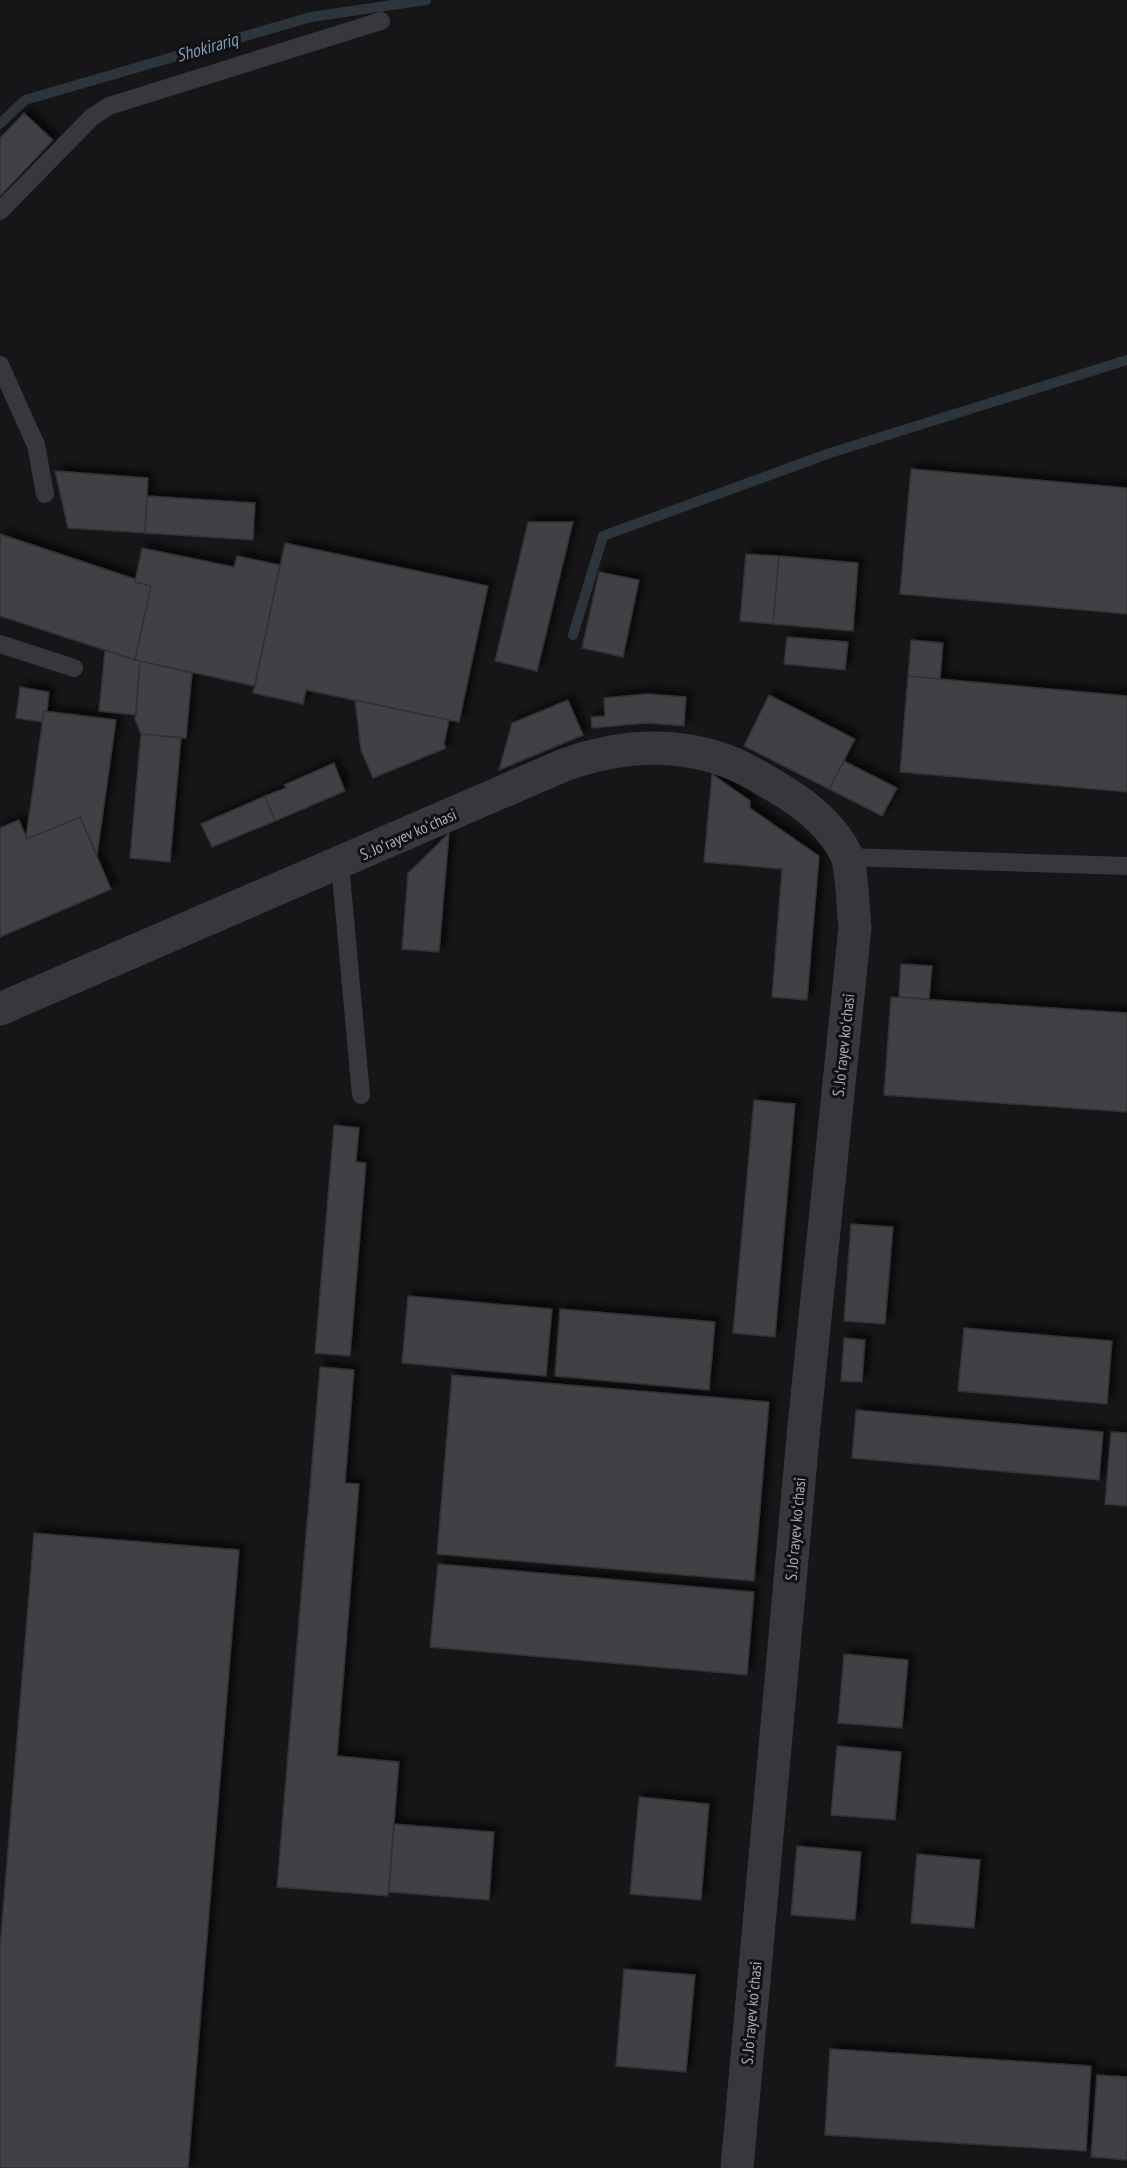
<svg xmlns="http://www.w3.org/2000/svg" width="1127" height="2168" font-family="'PT Sans Narrow',sans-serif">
<defs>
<filter id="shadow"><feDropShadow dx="5.5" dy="-5.5" stdDeviation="3" flood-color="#0009"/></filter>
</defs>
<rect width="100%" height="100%" fill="#161618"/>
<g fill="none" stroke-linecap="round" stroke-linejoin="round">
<path stroke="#2c353c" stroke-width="10" d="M0,124L25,100L311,17L426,0
M573,635L603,536L830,453L1127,360"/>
</g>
<path fill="#404145" stroke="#303034" stroke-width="1.5" filter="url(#shadow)" d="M24,113L53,140L0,196V138Z
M911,469L1127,488V614L900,594Z
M55,471L148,478L145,533L68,528Z
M147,496L255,503L253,540L145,533Z
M528,522H573L537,671L495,661Z
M0,534L135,579V582L151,586L135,660L0,616Z
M285,543L488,586L459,722L306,690L303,704L253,693Z
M142,548L234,567L237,556L280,565L255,686L135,660L151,586L135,582Z
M746,554L779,556L773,624L740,621Z
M779,556L858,563L853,631L773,624Z
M599,572L639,580L623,657L582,648Z
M787,637L848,642L845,670L784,664Z
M911,640L943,643L940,679L908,676Z
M105,650L140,661L136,715L99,711Z
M140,661L192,673L186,738L141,734L135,720Z
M908,676L1127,696V792L900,772Z
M20,687L49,692L47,711H44L42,722L16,718Z
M647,694L686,697L684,726L647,723L592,728L591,717L605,716L604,698Z
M769,695L855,739L829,789L744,746Z
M355,700L449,720L444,744L446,748L373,778L361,750Z
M568,700L583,735L499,770L512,723Z
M44,711L116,720L97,855L80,817L27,839L26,837Z
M141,734L181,738L170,862L130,858Z
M844,761L897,788L882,816L829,789Z
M334,763L345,791L275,821L265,796L286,788L284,785Z
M712,774L750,801V808L819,856L807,1000L772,997L782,869L704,862Z
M265,796L275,821L212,847L201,824Z
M80,817L111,889L0,937V828L19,820L27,839Z
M449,833L439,952L402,949L408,873Z
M901,964L932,966L929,999L899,997Z
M891,997L1127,1013V1112L884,1095Z
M754,1100L795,1104L775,1337L733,1333Z
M334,1125L359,1128L356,1162L366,1163L350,1356L315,1353Z
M851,1224L893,1227L885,1324L844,1321Z
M408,1296L552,1309L546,1376L402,1363Z
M560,1309L715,1322L709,1390L555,1376Z
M964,1328L1112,1341L1107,1404L958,1391Z
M844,1338L865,1340L862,1382L841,1381Z
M320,1367L354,1370L345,1483L359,1484L337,1756L399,1762L388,1896L277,1887Z
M452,1375L769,1402L754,1581L437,1554Z
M856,1410L1103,1432L1099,1480L852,1458Z
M1111,1432L1127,1433V1506L1105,1504Z
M34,1533L239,1550L188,2168H0V1947Z
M438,1564L754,1592L747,1675L430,1647Z
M844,1654L908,1660L902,1728L838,1723Z
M837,1746L901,1752L895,1820L831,1815Z
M639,1797L709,1804L701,1900L630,1894Z
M394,1824L494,1832L489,1900L389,1892Z
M797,1846L861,1852L855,1920L791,1915Z
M917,1854L980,1860L974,1928L911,1923Z
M624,1969L695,1975L686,2072L616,2066Z
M830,2049L1091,2066L1086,2151L825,2135Z
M1097,2075L1127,2077V2160L1091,2157Z"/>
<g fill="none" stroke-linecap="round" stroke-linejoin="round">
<path stroke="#37383d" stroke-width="18" d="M0,211L92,117L109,106L381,21
M0,365L36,445L45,494
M0,644L74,668
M847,857L1127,866
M340,864L361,1095"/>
<path stroke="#37383d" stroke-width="33" d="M0,1009L564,765C620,745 679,741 734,764C749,770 764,780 778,788C805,804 832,825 846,854C852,867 853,911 855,927L804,1426L737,2168"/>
</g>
<g text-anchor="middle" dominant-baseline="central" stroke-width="6" stroke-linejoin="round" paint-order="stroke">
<g font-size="16" fill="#a8adb8" stroke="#111113">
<text transform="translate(408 834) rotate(-24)">S. Joʻrayev koʻchasi</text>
<text transform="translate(843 1045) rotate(-84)">S. Joʻrayev koʻchasi</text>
<text transform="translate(795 1529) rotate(-85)">S. Joʻrayev koʻchasi</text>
<text transform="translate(751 2013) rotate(-85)">S. Joʻrayev koʻchasi</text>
</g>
<g font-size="18" font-style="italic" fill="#7f9bb3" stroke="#111113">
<text transform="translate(207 47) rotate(-16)">Shokirariq</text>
</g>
</g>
</svg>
